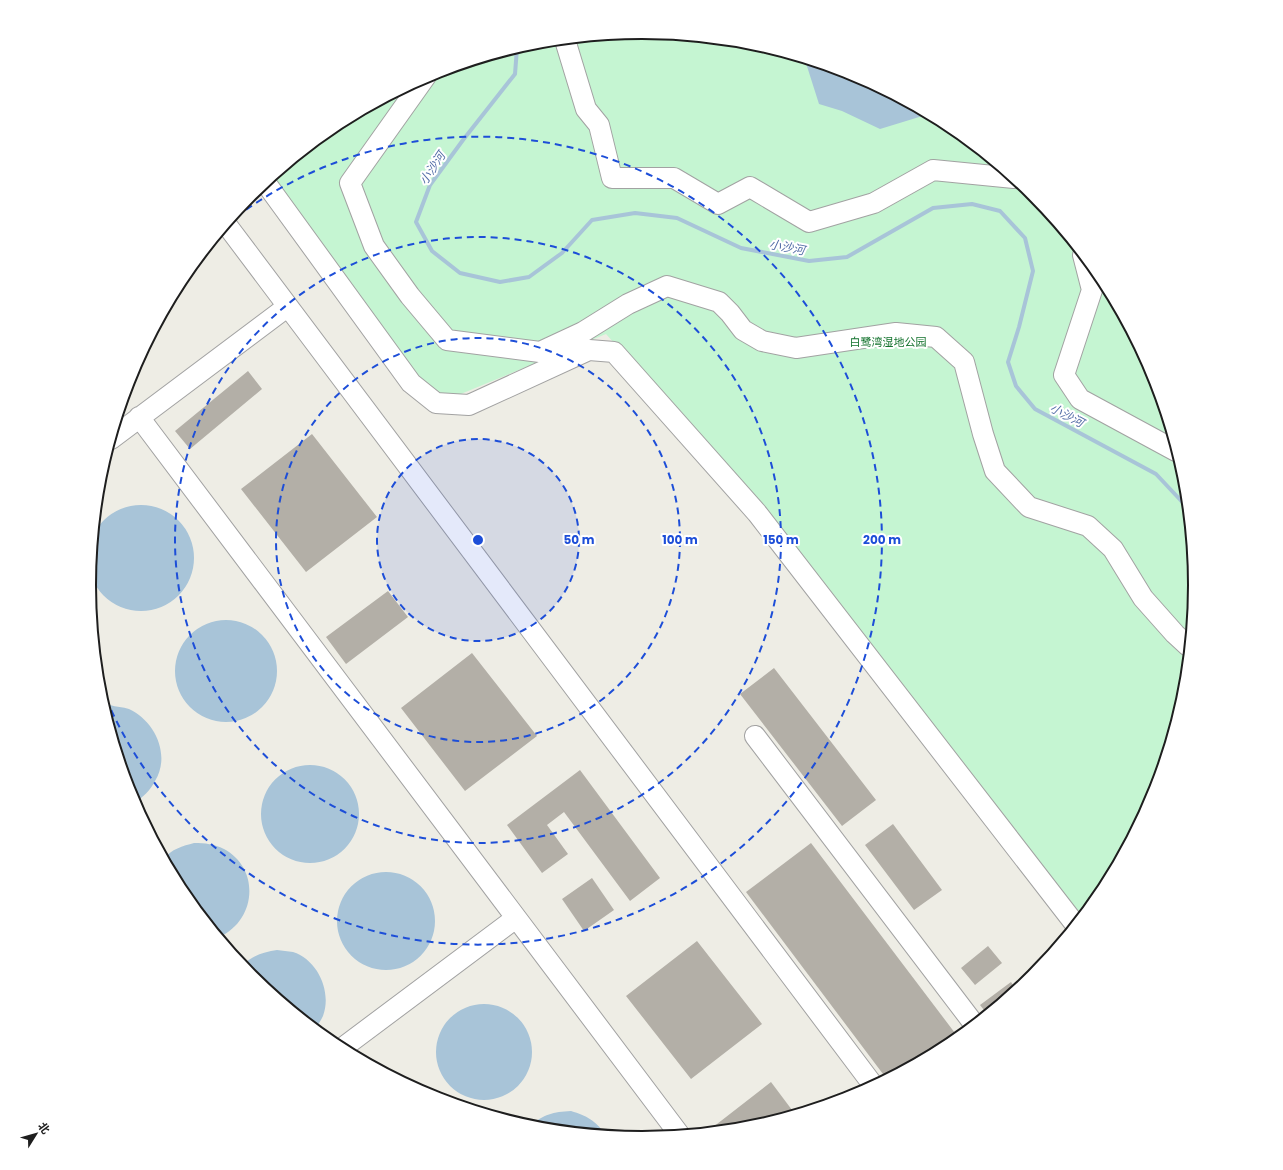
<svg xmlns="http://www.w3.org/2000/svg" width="1283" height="1170" font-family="Poppins,'Noto Sans SC',sans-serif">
<rect width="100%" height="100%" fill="#eeede5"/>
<path fill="#c5f5d2" d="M642,32L750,43L853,74L949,125L1033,194L1101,278L1152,374L1184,477L1194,585L1184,693L1152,797L1101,892L1081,918L762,509L606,334L451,398L418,384L270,178L334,125L430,74L534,43Z"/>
<path fill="#a8c4d8" d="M805,60L853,74L929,114L880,129L842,111L819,104Z
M88 558a53 53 0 1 1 106 0a53 53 0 1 1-106 0Z
M175 671a51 51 0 1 1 102 0a51 51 0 1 1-102 0Z
M110,705C116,707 123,707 129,709C155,721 171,755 155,781C150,791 143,797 134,803L131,796L103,707Z
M261 814a49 49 0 1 1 98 0a49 49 0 1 1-98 0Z
M194,843C205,843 214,844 224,849C261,869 256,921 219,937L182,892L164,859C171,849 183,846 194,843Z
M337 921a49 49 0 1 1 98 0a49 49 0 1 1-98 0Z
M277,950C282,951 288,951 293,952C318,960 332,992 323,1016C321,1020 318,1025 315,1029L250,976L242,966C252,955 264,952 277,950Z
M436 1052a48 48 0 1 1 96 0a48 48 0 1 1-96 0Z
M571,1111C587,1116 595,1120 605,1134L530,1126C544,1114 553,1112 571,1111Z"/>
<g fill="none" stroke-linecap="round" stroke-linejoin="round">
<path stroke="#a8c4d8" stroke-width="4" d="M517,48L515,74L463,140L430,185L416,222L432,251L460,273L500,282L529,277L562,253L592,220L635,213L677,218L741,248L809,261L847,257L933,208L972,204L1000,211L1025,238L1033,271L1019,327L1008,362L1016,386L1035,409L1156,474L1187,507"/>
</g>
<path fill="#b3afa7" d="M248,371L262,389L190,449L175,431Z
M312,434L377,517L306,572L241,489Z
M388,591L408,617L346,664L326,637Z
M472,653L537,736L465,791L401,708Z
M774,668L876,800L842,826L740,694Z
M580,770L660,878L630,901L564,812L547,825L568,854L542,873L507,825Z
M893,824L942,890L914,910L865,845Z
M811,843L958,1037L949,1045L886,1078L746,892Z
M592,878L614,910L584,931L562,899Z
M697,941L762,1024L691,1079L626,996Z
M988,946L1002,963L975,985L961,968Z
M1011,982L1016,990L987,1014L980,1005Z
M771,1082L795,1114L749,1127L708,1131Z"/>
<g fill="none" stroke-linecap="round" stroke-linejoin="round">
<g stroke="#a2a2a2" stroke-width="22">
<path id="minor" d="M565,40L586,109L599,125L612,178H674L718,204L750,187L809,222L874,203L933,170L1014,178
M426,76L350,183L374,246L410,296L447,340L540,352L583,332L628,304L667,286L719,302L730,313L743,330L762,341L796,348L896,333L936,337L964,362L983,434L995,471L1029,507L1088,526L1113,549L1143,598L1175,634L1188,646
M265,182L411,383L436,403L469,405L589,350L614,352L757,513L1075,924
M226,224L873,1085
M1083,255L1092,290L1064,375L1080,399L1176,451
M139,417L679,1134
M111,439L287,307
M755,736L974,1024
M341,1049L516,918"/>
</g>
<use href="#minor" stroke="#fff" stroke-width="20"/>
</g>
<circle cx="478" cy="540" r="101" fill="#1d4ed8" fill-opacity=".12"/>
<g fill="none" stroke="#1d4ed8" stroke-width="2" stroke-dasharray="7 5">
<circle cx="478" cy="540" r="101"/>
<circle cx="478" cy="540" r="202"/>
<circle cx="478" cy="540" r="303"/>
<path d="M227 224A404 404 0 1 1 98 678"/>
</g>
<g text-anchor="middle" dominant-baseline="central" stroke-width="4" stroke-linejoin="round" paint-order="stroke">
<g font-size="11" fill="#14732e" stroke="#fff">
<text x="888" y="342">白鹭湾湿地公园</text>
</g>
<g font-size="12" font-style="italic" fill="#526ca6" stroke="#fff">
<text transform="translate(432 168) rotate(-56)">小沙河</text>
<text transform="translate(787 247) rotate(11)">小沙河</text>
<text transform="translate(1067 415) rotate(28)">小沙河</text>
</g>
</g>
<path d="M0 0H1283V1170H0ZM96 585a546 546 0 1 1 1092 0a546 546 0 1 1-1092 0Z" fill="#fff" fill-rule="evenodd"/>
<path fill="none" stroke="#1e1e1e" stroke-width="2" d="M96 585a546 546 0 1 1 1092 0a546 546 0 1 1-1092 0Z"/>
<circle cx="478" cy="540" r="6" fill="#1d4ed8" stroke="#fff" stroke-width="2"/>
<g font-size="12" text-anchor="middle" font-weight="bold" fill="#1d4ed8" stroke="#fff" stroke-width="4" stroke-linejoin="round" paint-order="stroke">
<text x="579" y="544">50 m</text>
<text x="680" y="544">100 m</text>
<text x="781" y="544">150 m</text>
<text x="882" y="544">200 m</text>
</g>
<g transform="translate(36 1134) rotate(53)" stroke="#ffffff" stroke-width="3" paint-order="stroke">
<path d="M0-3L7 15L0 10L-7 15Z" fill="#1e1e1e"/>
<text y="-6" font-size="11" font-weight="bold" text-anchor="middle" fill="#1e1e1e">北</text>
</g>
</svg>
